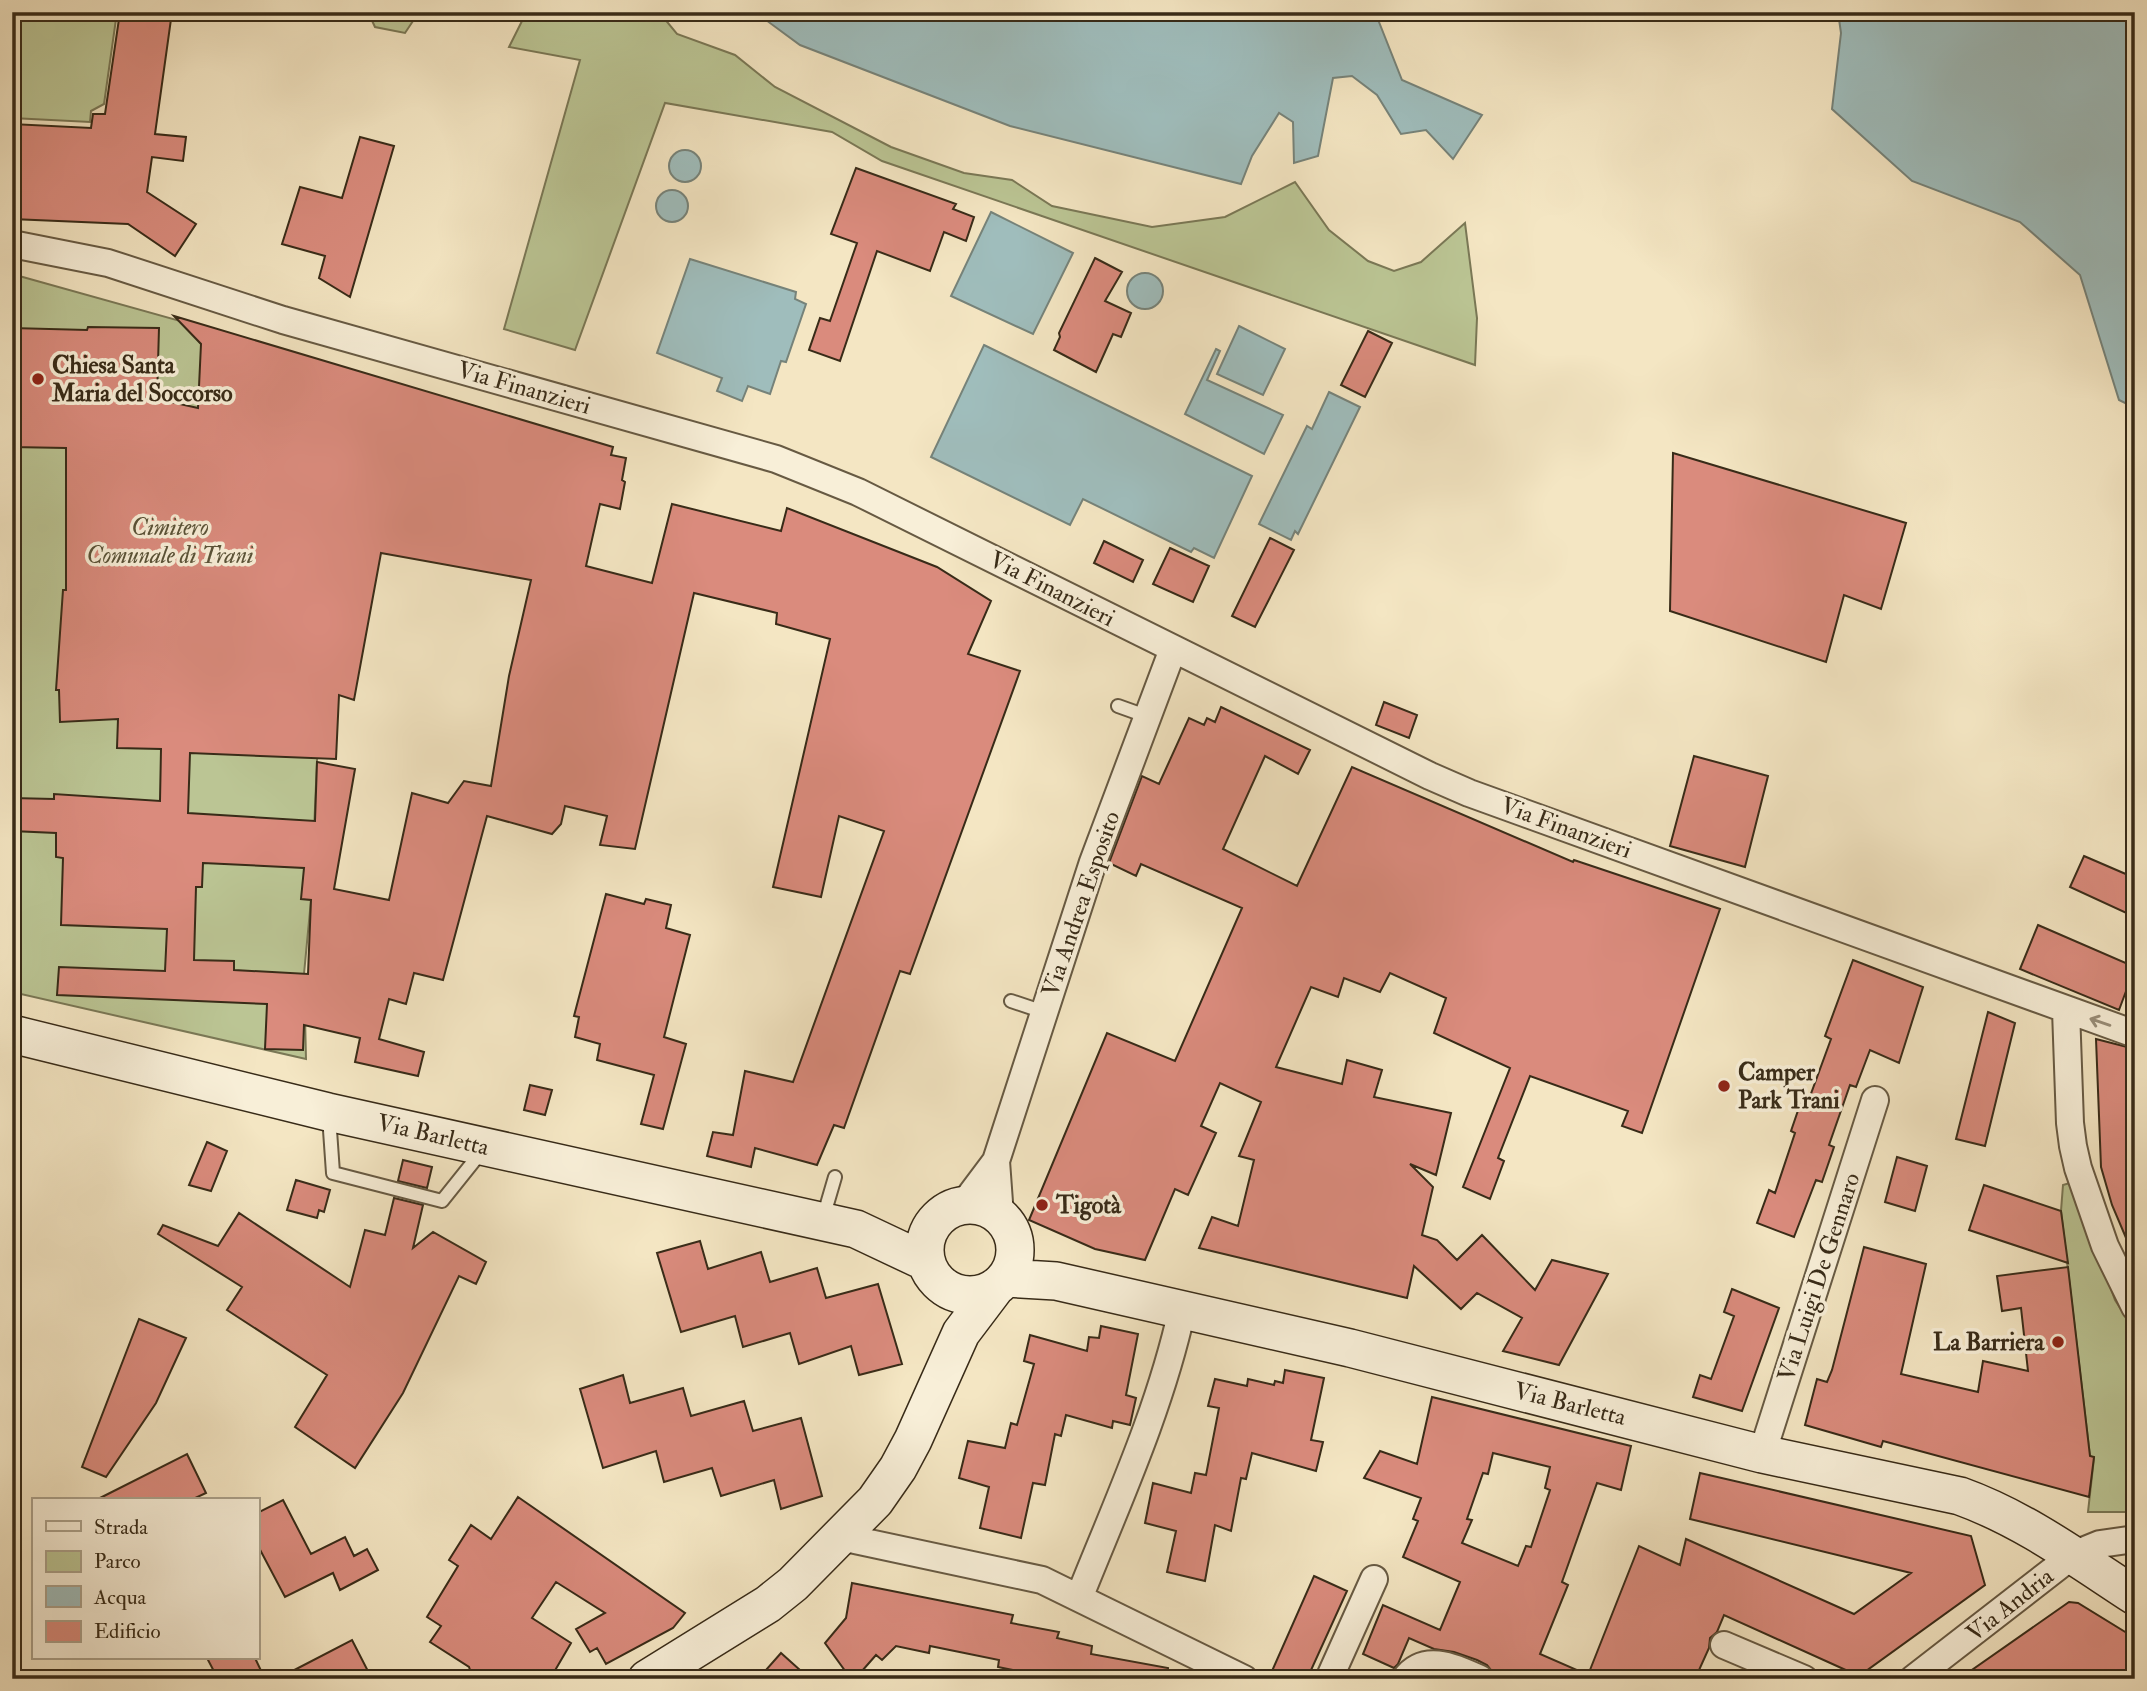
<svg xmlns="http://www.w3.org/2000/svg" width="2147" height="1691" font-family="'IM FELL Double Pica',serif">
<rect width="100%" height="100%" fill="#f4e6c3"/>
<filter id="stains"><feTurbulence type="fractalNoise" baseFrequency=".00286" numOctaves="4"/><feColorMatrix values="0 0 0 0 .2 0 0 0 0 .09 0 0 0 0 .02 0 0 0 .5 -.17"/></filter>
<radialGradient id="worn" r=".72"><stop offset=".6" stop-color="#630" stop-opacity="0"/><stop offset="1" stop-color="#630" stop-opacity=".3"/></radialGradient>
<path fill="#bbc594" stroke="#7a7856" stroke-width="2" d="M12,12H117L104,104L91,111L90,122L12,118Z
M368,12H419L405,33L375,27Z
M523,12H659L677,34L735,55L775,87L891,147L964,173L1012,180L1052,206L1152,227L1225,217L1295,182L1329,230L1368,261L1394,271L1421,262L1465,223L1477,318L1475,365L882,161L832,132L665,103L575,350L504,329L580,60L509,47L526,13Z
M12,274L184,322L201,344L320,692L311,900L304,974L306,1059L12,992Z
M2073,1182L2115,1300L2135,1331V1512H2088L2094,1458L2090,1456L2061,1211L2063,1185Z"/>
<path fill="#9fbdbc" stroke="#76837a" stroke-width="2" d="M755,12H1375L1402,80L1482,115L1453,159L1426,130L1401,134L1377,95L1352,76L1333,78L1318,156L1294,163L1293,122L1279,113L1252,156L1241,184L1010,126L800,45Z
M1838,12H2135V408L2119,400L2080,275L2020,222L1912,181L1832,109L1841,33Z
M669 166a16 16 0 1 1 32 0a16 16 0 1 1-32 0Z
M656 206a16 16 0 1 1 32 0a16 16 0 1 1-32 0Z
M991,212L1073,253L1033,334L951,296Z
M690,259L796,292L795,299L806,304L786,362L781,361L770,394L748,386L742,401L717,391L722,378L657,353Z
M1127 291a18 18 0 1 1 36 0a18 18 0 1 1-36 0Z
M1239,326L1285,349L1263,395L1217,374Z
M984,345L1252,476L1214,558L1194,548L1191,552L1083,499L1070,525L931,457Z
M1216,349L1220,351L1207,380L1283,415L1264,454L1185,414Z
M1329,392L1360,407L1298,534L1295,531L1291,540L1259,524L1307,426L1312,429Z"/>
<path fill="#da8b7d" stroke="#382b18" stroke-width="2" fill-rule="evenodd" d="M120,12H172L155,134L186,137L183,161L152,157L147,192L196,224L175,256L128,224L12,219V124L91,128L93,114H105Z
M360,137L394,146L350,297L319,278L325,256L282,244L300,187L342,198Z
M856,168L956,204L953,209L974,217L966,241L944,232L930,271L877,251L840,361L809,350L820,318L830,321L857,243L831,234Z
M1095,258L1122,272L1105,301L1131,313L1121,337L1113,334L1096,372L1054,350L1060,337L1059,333Z
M174,316L613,447L611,455L626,458L622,480L625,482L620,509L600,504L586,566L652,583L672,504L781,531L787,508L937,567L991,601L968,654L1020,671L910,974L900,971L844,1128L834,1125L817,1165L755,1148L751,1167L707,1156L713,1132L733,1135L745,1071L793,1082L884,831L839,816L821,897L773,887L830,639L776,624L777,613L694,593L635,849L600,845L607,816L565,806L561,824L552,834L487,816L443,980L414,973L406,1004L389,999L379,1039L424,1052L418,1076L355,1062L360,1038L304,1025L303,1050L265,1049L267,1004L57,995L59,967L165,971L167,929L61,925L63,858L56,857V833L12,831V798L54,799V794L160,801L161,749L117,748L118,719L60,722L59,690H56L63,590H66V448L12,447V328L87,330L88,327L159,328L157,399L198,408L201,344ZM381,553L531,580L509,676L491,786L464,781L448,803L412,793L389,900L334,889L355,769L317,762L315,821L188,813L190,753L336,759L339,695L354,700ZM203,863L304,868L301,899L311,900L308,974L234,970V961L194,960L196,887H202Z
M1368,331L1392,343L1365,397L1341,385Z
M1673,453L1906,523L1881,609L1844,595L1826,662L1670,611Z
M1270,538L1294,550L1255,627L1232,616Z
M1104,541L1143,560L1133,582L1094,563Z
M1170,548L1209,566L1193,602L1153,584Z
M1384,702L1417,715L1409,738L1376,725Z
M1221,707L1310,750L1298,774L1265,756L1223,849L1297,886L1352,767L1573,862L1574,860L1720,909L1642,1133L1622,1126L1628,1111L1530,1076L1498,1158L1504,1161L1490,1199L1463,1187L1510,1068L1434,1033L1446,998L1390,973L1380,992L1344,978L1338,997L1311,987L1276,1067L1342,1084L1347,1060L1382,1070L1374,1097L1451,1113L1436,1175L1410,1164L1433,1187L1422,1235L1437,1240L1457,1260L1482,1235L1535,1290L1552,1260L1608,1274L1559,1365L1503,1351L1522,1318L1477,1293L1461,1309L1414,1266L1407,1298L1199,1248L1212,1217L1238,1226L1254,1160L1239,1156L1261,1102L1220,1083L1201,1126L1216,1133L1188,1195L1175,1189L1145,1260L1095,1249L1029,1220L1107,1033L1175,1061L1242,908L1141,864L1136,876L1109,863L1142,776L1159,784L1189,718L1204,725L1207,718L1215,722Z
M1694,756L1768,776L1745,867L1670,846Z
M2084,856L2135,878V917L2070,887Z
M606,894L644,904L646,899L671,905L666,928L690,935L664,1037L686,1044L663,1129L641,1124L654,1075L597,1060L600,1044L575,1037L579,1017L574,1016Z
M2038,925L2135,967L2119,1010L2020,969Z
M1853,960L1923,987L1899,1063L1870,1050L1856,1087L1850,1085L1829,1145L1834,1147L1822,1182L1816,1180L1794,1237L1757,1223L1769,1190L1775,1193L1795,1133L1791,1131L1803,1096L1809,1099L1831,1039L1825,1036Z
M1988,1012L2015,1023L1985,1146L1956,1139Z
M2096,1039L2135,1049V1259L2112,1205L2101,1167Z
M530,1085L552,1090L545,1115L524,1110Z
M207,1142L227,1151L211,1191L189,1185Z
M1897,1157L1927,1166L1915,1211L1885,1202Z
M403,1160L432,1167L427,1188L398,1181Z
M296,1180L330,1190L324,1212L319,1210L317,1218L287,1210Z
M1984,1185L2061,1211L2068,1263L1969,1230Z
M394,1198L423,1205L413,1248L433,1232L486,1262L476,1284L459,1276L403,1393L355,1468L295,1427L327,1375L227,1310L242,1287L158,1234L163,1225L218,1246L239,1213L350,1287L365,1230L385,1235Z
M700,1241L708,1269L761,1252L770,1282L817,1268L826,1298L878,1284L902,1364L859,1375L851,1346L799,1364L790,1333L743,1347L735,1316L681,1332L657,1253Z
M1864,1247L1926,1264L1901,1374L1978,1392L1983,1361L2028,1371L2021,1308L2002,1311L1997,1276L2068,1267L2090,1456L2094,1457L2089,1497L1883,1441L1881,1447L1805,1425L1817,1379L1827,1382L1832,1370Z
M1732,1289L1779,1308L1742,1411L1693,1397L1700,1375L1711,1379L1734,1316L1724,1312Z
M139,1319L186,1338L156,1403L106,1477L82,1467Z
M1101,1326L1138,1334L1126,1395L1136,1398L1130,1425L1113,1421L1112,1428L1066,1415L1061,1436L1055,1434L1045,1485L1033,1483L1021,1538L980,1528L989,1487L959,1478L968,1441L1005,1448L1011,1423L1017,1425L1034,1364L1024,1361L1030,1335L1087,1351L1089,1337L1099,1338Z
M1285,1370L1324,1378L1311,1440L1323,1442L1316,1471L1252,1453L1246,1479L1241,1478L1231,1531L1215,1525L1205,1581L1167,1572L1176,1531L1145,1523L1153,1483L1191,1493L1195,1473L1206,1475L1219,1408L1208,1406L1215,1379L1247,1386L1248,1379L1274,1385L1275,1381L1283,1383Z
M623,1375L630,1403L683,1388L691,1416L744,1401L753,1431L801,1418L822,1496L781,1509L774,1480L721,1496L712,1468L664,1482L656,1451L603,1468L580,1389Z
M1432,1397L1631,1446L1621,1490L1597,1483L1562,1582L1568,1585L1540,1654L1588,1675L1639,1546L1680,1565L1686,1539L1854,1614L1911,1573L1690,1519L1700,1473L1971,1536L1985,1585L1859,1676L1724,1615L1717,1632L1710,1638L1709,1648L1695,1679H1504L1495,1675L1487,1665L1477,1660L1454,1652L1434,1649L1409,1638L1398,1664L1394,1668L1363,1654L1383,1605L1440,1630L1460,1582L1403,1557L1418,1521L1413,1519L1421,1498L1364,1478L1380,1451L1417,1464ZM1493,1453L1550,1467L1545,1488L1550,1490L1531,1547L1526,1546L1518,1566L1462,1543L1472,1520L1467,1519L1483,1473L1488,1474Z
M187,1454L206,1493L191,1500H96Z
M518,1497L685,1613L673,1628L606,1664L597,1648L590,1652L576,1629L605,1613L556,1582L532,1618L571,1643L550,1679H473L469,1667L430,1642L441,1626L427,1617L458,1566L449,1560L471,1525L491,1539Z
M283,1500L311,1554L345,1537L354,1556L367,1549L378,1570L340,1590L333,1573L285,1597L257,1544V1513Z
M1314,1576L1347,1591L1307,1679H1290L1272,1671Z
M852,1583L1013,1615L1011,1623L1059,1632L1057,1638L1092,1646L1091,1654L1168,1668L1167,1679H1056L998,1667L999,1660L930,1646L929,1653L896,1646L882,1660L876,1655L855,1679H851L825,1643L846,1618Z
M2069,1602L2078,1603L2135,1638V1679H1959Z
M352,1640L372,1679H277Z
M781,1653L810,1679H758Z
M207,1658H255L265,1679H218Z"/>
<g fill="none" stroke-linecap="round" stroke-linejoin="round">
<g stroke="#675a43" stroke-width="16">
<path id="lane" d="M1118,706L1146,716
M1011,1001L1044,1012
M329,1116L333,1173L442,1201L482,1151
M823,1218L835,1177"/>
</g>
<g stroke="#675a43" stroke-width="30">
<path id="street" d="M12,244L108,263L283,320L776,459L858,492L1430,776L1469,793L2135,1034
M2066,1010L2070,1123L2073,1146L2078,1168L2105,1246L2135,1307
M996,1161L1000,1216
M963,1205L996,1161L1093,862L1173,649
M1762,1454L1875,1100
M841,1537L1042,1580L1244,1679
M1079,1598C1117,1503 1160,1410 1182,1310
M1724,1645L1804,1679
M1329,1679L1374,1579
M1405,1679C1425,1652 1455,1668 1480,1679
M1913,1679L2073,1555L2100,1544L2135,1539"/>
</g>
<g stroke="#382b18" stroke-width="40">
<path id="secondary" d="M12,1034L328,1112L856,1229L926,1262
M925 1250a45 45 0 1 1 90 0a45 45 0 1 1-90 0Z
M1006,1278L1056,1281L1350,1348L1762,1454L1960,1496C2024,1519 2078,1559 2135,1596
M647,1679L768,1604L793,1584L875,1501L898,1468L913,1440L961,1333L995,1288"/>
</g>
<use href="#lane" stroke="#f8efd8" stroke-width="12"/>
<use href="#street" stroke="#f8efd8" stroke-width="26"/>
<use href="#secondary" stroke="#f8efd8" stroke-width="37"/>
</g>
<defs><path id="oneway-shaft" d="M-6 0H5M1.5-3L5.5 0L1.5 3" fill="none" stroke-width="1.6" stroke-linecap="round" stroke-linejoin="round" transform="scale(1.75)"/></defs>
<use stroke="#988d78" href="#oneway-shaft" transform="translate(2100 1022) rotate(-161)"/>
<g fill="#8f2418" stroke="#f8efd8" stroke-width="2.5">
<circle cx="38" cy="379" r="7"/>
<circle cx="1724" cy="1086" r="7"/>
<circle cx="1042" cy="1205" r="7"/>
<circle cx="2058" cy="1342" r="7"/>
</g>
<g text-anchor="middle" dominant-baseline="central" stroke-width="7" stroke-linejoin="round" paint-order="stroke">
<g font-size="24" font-weight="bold" fill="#382b18" stroke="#f8efd8" text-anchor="start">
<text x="52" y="365">Chiesa Santa<tspan x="52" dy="28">Maria del Soccorso</tspan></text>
<text x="1738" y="1072">Camper<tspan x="1738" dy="28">Park Trani</tspan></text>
<text x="1056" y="1205">Tigotà</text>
<text x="2044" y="1342" text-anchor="end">La Barriera</text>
</g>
<g font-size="24" fill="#382b18" stroke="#f8efd8">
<text transform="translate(524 388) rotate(16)">Via Finanzieri</text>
<text transform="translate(1052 589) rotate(27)">Via Finanzieri</text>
<text transform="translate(1566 828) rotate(20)">Via Finanzieri</text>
<text transform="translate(1081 904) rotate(-71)">Via Andrea Esposito</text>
<text transform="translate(433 1135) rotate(13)">Via Barletta</text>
<text transform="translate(1819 1277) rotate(-72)">Via Luigi De Gennaro</text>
<text transform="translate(1570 1404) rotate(14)">Via Barletta</text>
<text transform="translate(2010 1605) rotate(-38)">Via Andria</text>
</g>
<g font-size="24" font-style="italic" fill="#595237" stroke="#f8efd8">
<text x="170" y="527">Cimitero<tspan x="170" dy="28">Comunale di Trani</tspan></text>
</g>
</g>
<rect width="2147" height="1691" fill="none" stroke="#f4e6c3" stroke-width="42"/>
<rect x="14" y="14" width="2119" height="1663" fill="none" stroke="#382b18" stroke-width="3.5"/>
<rect x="21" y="21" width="2105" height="1649" fill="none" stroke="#382b18" stroke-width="2"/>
<rect x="32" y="1498" width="228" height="161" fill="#f8efd8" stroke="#aba18b" stroke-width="2"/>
<rect x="46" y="1521" width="35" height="10" fill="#f8efd8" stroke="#aba18b" stroke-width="2"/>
<text x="94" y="1534" font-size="21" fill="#382b18">Strada</text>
<rect x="46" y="1551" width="35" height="21" fill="#bbc594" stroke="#aba18b" stroke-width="2"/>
<text x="94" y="1568" font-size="21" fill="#382b18">Parco</text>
<rect x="46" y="1586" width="35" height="21" fill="#9fbdbc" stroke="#aba18b" stroke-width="2"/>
<text x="94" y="1604" font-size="21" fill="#382b18">Acqua</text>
<rect x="46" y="1621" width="35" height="21" fill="#da8b7d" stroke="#aba18b" stroke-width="2"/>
<text x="94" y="1638" font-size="21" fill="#382b18">Edificio</text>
<rect width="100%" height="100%" filter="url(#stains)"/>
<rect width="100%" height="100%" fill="url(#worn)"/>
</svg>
